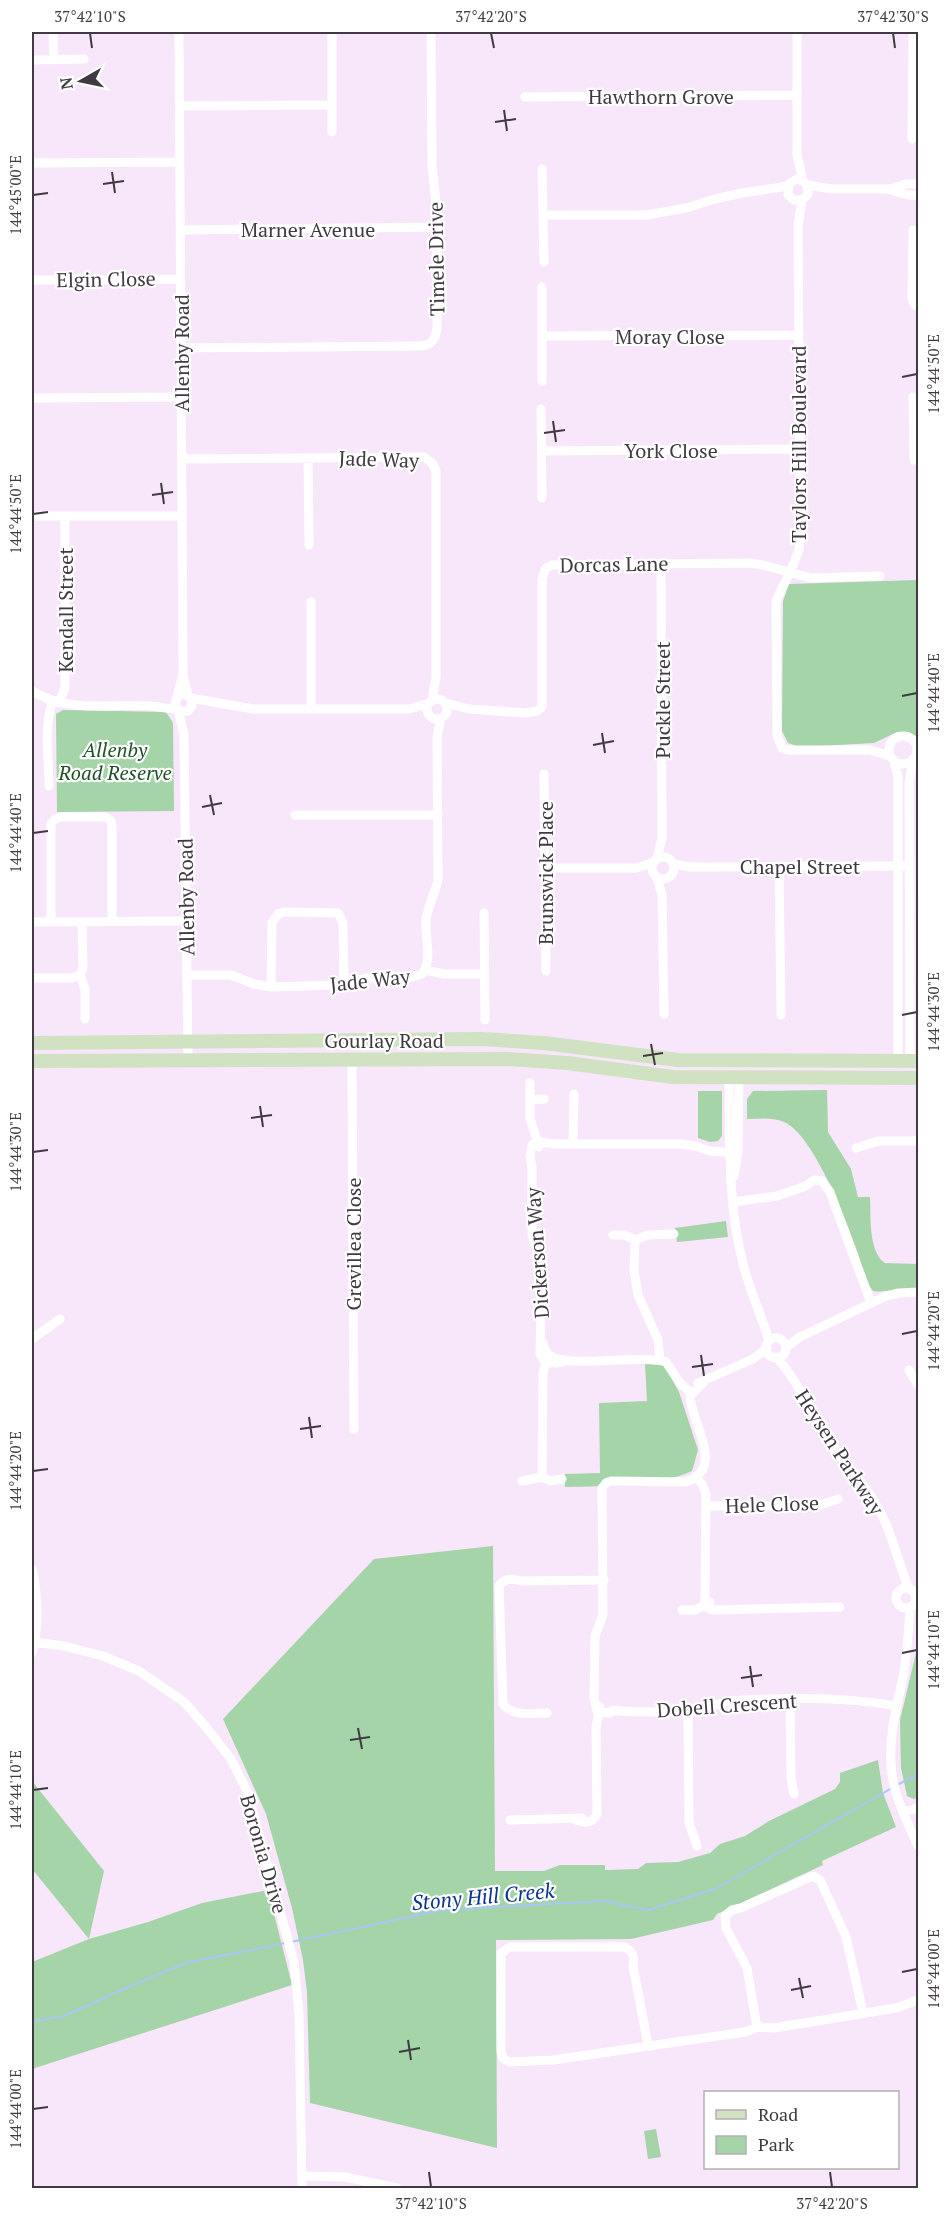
<svg xmlns="http://www.w3.org/2000/svg" width="950" height="2220" font-family="'PT Serif',serif">
<rect width="100%" height="100%" fill="#f8e6fa"/>
<path fill="#a4d4a7" d="M918,580V737L908,732H897L874,743L800,747L788,743L782,731L783,601L789,584Z
M63,710L166,712L173,723L174,811L57,812L56,714Z
M827,1090L828,1132L851,1169L858,1197H870C871,1215 868,1252 885,1263L918,1264V1288C908,1288 879,1293 873,1291C864,1280 861,1261 856,1248C846,1219 812,1133 784,1122C773,1117 759,1119 747,1119V1099L753,1091Z
M698,1091H722V1136L718,1141L710,1142L698,1138Z
M726,1221L728,1237L677,1242L675,1228Z
M663,1363L679,1392L698,1450L692,1471C659,1487 602,1486 565,1487V1474L600,1473L599,1403L647,1401L645,1364Z
M493,1546L495,1871H544L560,1865H605V1870L638,1869L646,1863L678,1862L710,1853L720,1844L745,1836L769,1821L835,1789L840,1782V1773L878,1760L883,1793L896,1827L822,1861L823,1865L717,1914L713,1920L631,1939L496,1940L497,2148L310,2103L307,1992L303,1960L292,1908L266,1814L223,1719L374,1559Z
M916,1653L918,1669V1798L914,1799L907,1796L901,1768L900,1720Z
M32,1781L104,1871L89,1939L148,1922L202,1903L268,1890L292,1985L32,2069V1962L89,1939L32,1869Z
M656,2129L661,2157L648,2159L644,2131Z"/>
<g fill="none" stroke-linecap="round" stroke-linejoin="round">
<path stroke="#acc6f6" stroke-width="2" d="M897,1785L918,1774
M291,1942L443,1910L603,1901L648,1910L715,1889L892,1788
M32,2022L64,2016L142,1981L186,1963L285,1943"/>
<path stroke="#fff" stroke-width="9" d="M53,32L54,60
M179,32L183,674L188,695
M797,32V155L803,181
M32,60L84,59
M525,97L797,95
M180,106L332,105
M332,132V32
M912,139L913,32
M32,163L179,162
M542,169L544,262
M807,185L808,194L802,200H794L788,195L789,184L797,179L803,181L807,185L832,189H887L908,195H918
M889,189L906,184H918
M802,200L798,226L800,535L799,550L794,563L776,601L777,735L782,748L788,750H870L890,756
M543,215H646L686,208L715,199L742,193L788,186
M180,230L436,227
M913,230L912,299L915,305L918,307
M32,280L180,279
M542,287V381
M542,336L799,335
M181,348L419,346C431,346 435,340 437,329L436,203L432,165L431,32
M913,397L914,460
M32,398L181,397
M541,409L542,498
M542,451L799,449
M308,458L309,545
M182,459L424,457L432,463L436,471V677L432,701
M32,516H182
M311,602V708
M32,691C75,716 113,701 159,707C165,708 170,709 177,709
M178,696L185,694L191,698L192,706L188,711L180,712L175,705L182,678
M191,698L253,709H410L429,703
M427 709a10 10 0 1 1 20 0a10 10 0 1 1-20 0Z
M59,703L65,688V516
M445,703L469,709L526,713L537,711L542,707V579L546,568L552,565L750,563L763,565L811,578L880,576
M178,710L184,735L188,1060
M889 750a14 14 0 1 1 28 0a14 14 0 1 1-28 0Z
M894,761L898,777V1061
M544,774L546,971
M49,786C49,759 43,727 53,701
M295,815H438
M652 868a11 11 0 1 1 22 0a11 11 0 1 1-22 0Z
M657,858L662,838L661,563
M673,864L690,867L904,866
M779,866L781,1015
M544,868H636L652,863
M657,878L662,895L664,1014
M484,913L485,1020
M51,921V824L55,819L61,817H106L111,821L112,827V921
M32,922L187,921
M82,922L83,968L80,975L85,989V1019
M425,970L444,974H485
M187,975H231L254,984L271,987L339,985L366,978L412,977L422,974C433,962 425,936 426,921C427,906 436,893 438,879L437,737L441,718
M32,978H72L80,975
M271,987L272,923L278,914L284,912L338,913L343,923L344,984
M352,1060L354,1429
M910,1061L909,783L913,760
M729,1077C730,1140 727,1205 744,1267C750,1292 762,1316 769,1341
M530,1083V1118L539,1147
M530,1100L544,1099
M573,1144L574,1094
M856,1148L878,1141H918
M734,1176L738,1153L739,1077
M733,1202L777,1196L806,1186L814,1180L822,1181L830,1192L871,1303
M613,1235H625L635,1240L648,1235L674,1234
M635,1240L634,1270L638,1295L658,1340L660,1360
M766 1348a10 10 0 1 1 20 0a10 10 0 1 1-20 0Z
M32,1339L60,1319
M543,1343C544,1348 545,1352 549,1355C565,1369 640,1354 666,1362L680,1383L691,1393
M786,1347L800,1337L886,1296L899,1293L918,1292
M776,1357C796,1378 808,1407 823,1432C841,1459 864,1482 880,1511C893,1536 898,1563 909,1589
M566,1361L556,1363L545,1362L540,1354L542,1269L532,1234V1168L530,1156L532,1145L538,1142L556,1144H681L695,1146L710,1151L738,1153
M909,1370L918,1385
M698,1383L753,1359L767,1348
M696,1476L703,1486L706,1494L705,1601L708,1608L713,1610L840,1607
M542,1477L543,1372L548,1359
M522,1481L542,1477L550,1481L562,1479
M706,1506H817L838,1499
M32,1569C38,1594 39,1628 32,1653
M896 1598a10 10 0 1 1 20 0a10 10 0 1 1-20 0Z
M910,1607C909,1628 907,1651 904,1672C898,1702 889,1732 891,1763C892,1793 906,1819 918,1846
M682,1610H695L710,1602
M34,1642L64,1646L103,1656L139,1671L184,1702L206,1727L231,1759L247,1791L294,1962L299,2013L302,2188
M790,1700L791,1778L794,1794
M613,1710C629,1713 688,1712 704,1709C713,1706 721,1702 731,1701C780,1697 848,1697 896,1706
M616,1710L609,1713L597,1711L594,1698L595,1636L603,1615L602,1488L606,1483L611,1481L686,1482C727,1468 690,1421 690,1396L703,1383
M688,1710L689,1823L697,1846
M547,1713C532,1713 513,1717 503,1704L499,1586C504,1578 512,1578 521,1581L604,1580
M903,1812L918,1808
M510,1820L582,1818
M576,1820C585,1823 592,1824 597,1814L596,1727L600,1707
M757,2027L747,1968L726,1928L725,1916L732,1910L741,1908L813,1876L820,1880L846,1937L863,2013
M648,2045L633,1966C635,1957 633,1951 625,1947H510L501,1953V2051L503,2058L509,2062L553,2060L745,2032L758,2027L774,2028L896,2008L918,2000
M302,2176L345,2177L397,2188"/>
<path stroke="#d1e2c3" stroke-width="14" d="M32,1043L482,1039L544,1043L678,1060L918,1061
M32,1061L508,1059L567,1063L673,1077L918,1078"/>
</g>
<path fill="none" stroke="#413a42" stroke-width="2" d="M90,33L92,48M491,33L494,48M893,33L895,48M504,110L507,131M495,122L516,119M112,172L115,193M103,184L124,181M33,195L48,193M902,377L917,374M553,421L556,442M544,433L565,430M161,483L164,504M152,495L173,492M33,514L48,512M902,696L917,693M602,733L605,753M593,745L614,741M210,795L214,815M202,807L222,803M33,833L48,831M902,1015L917,1012M651,1044L655,1065M643,1056L663,1053M260,1106L263,1127M251,1118L272,1115M33,1152L48,1150M902,1334L917,1331M701,1355L704,1376M692,1367L713,1364M309,1417L312,1438M300,1429L321,1426M33,1471L48,1469M902,1653L917,1650M750,1666L753,1687M741,1678L762,1675M358,1728L362,1749M350,1740L370,1737M33,1790L48,1788M902,1972L917,1969M799,1978L803,1998M791,1990L811,1986M408,2040L411,2060M399,2052L420,2048M33,2109L48,2107M429,2172L431,2187M830,2172L832,2187"/>
<g text-anchor="middle" dominant-baseline="central" stroke-width="4.5" stroke-linejoin="round" paint-order="stroke">
<g font-size="20" fill="#413a42" stroke="#fff">
<text x="661" y="96">Hawthorn Grove</text>
<text x="308" y="229">Marner Avenue</text>
<text transform="translate(436 259) rotate(-91)">Timele Drive</text>
<text transform="translate(106 279) rotate(-1)">Elgin Close</text>
<text x="670" y="336">Moray Close</text>
<text transform="translate(181 353) rotate(-90)">Allenby Road</text>
<text transform="translate(798 444) rotate(-90)">Taylors Hill Boulevard</text>
<text x="671" y="450">York Close</text>
<text transform="translate(379 459) rotate(2)">Jade Way</text>
<text transform="translate(614 564) rotate(-1)">Dorcas Lane</text>
<text transform="translate(65 610) rotate(-90)">Kendall Street</text>
<text transform="translate(662 700) rotate(-90)">Puckle Street</text>
<text x="800" y="866">Chapel Street</text>
<text transform="translate(545 873) rotate(-90)">Brunswick Place</text>
<text transform="translate(186 897) rotate(-91)">Allenby Road</text>
<text transform="translate(370 980) rotate(-6)">Jade Way</text>
<text x="384" y="1040">Gourlay Road</text>
<text transform="translate(353 1244) rotate(-90)">Grevillea Close</text>
<text transform="translate(537 1253) rotate(-94)">Dickerson Way</text>
<text transform="translate(840 1452) rotate(57)">Heysen Parkway</text>
<text transform="translate(772 1504) rotate(-2)">Hele Close</text>
<text transform="translate(727 1705) rotate(-4)">Dobell Crescent</text>
<text transform="translate(264 1854) rotate(74)">Boronia Drive</text>
</g>
<g font-size="20" font-style="italic" fill="#1e5125" stroke="#fff">
<text x="115" y="749">Allenby<tspan x="115" dy="23">Road Reserve</tspan></text>
</g>
<g font-size="21" font-style="italic" fill="#0c368e" stroke="#fff">
<text transform="translate(483 1896) rotate(-5)">Stony Hill Creek</text>
</g>
</g>
<rect width="950" height="2220" fill="none" stroke="#ffffff" stroke-width="66"/>
<rect x="704" y="2091" width="195" height="78" fill="#ffffff" stroke="#b3b0b3" stroke-width="1.5"/>
<rect x="716" y="2110" width="30" height="9" fill="#d1e2c3" stroke="#b3b0b3" stroke-width="1.5"/>
<text x="758" y="2121" font-size="18" fill="#413a42">Road</text>
<rect x="716" y="2136" width="30" height="18" fill="#a4d4a7" stroke="#b3b0b3" stroke-width="1.5"/>
<text x="758" y="2151" font-size="18" fill="#413a42">Park</text>
<g transform="translate(81 81) rotate(261)" stroke="#ffffff" stroke-width="4.5" paint-order="stroke">
<path d="M0-4.5L10 22L0 15L-10 22Z" fill="#413a42"/>
<text y="-9" font-size="16" font-weight="bold" text-anchor="middle" fill="#413a42">N</text>
</g>
<rect x="33" y="33" width="884" height="2154" fill="none" stroke="#413a42" stroke-width="2"/>
<g font-size="15" text-anchor="middle" fill="#413a42">
<text x="90" y="22">37°42'10"S</text>
<text x="491" y="22">37°42'20"S</text>
<text x="893" y="22">37°42'30"S</text>
<text transform="translate(16 195) rotate(-90)" y="5">144°45'00"E</text>
<text transform="translate(934 374) rotate(-90)" y="5">144°44'50"E</text>
<text transform="translate(16 514) rotate(-90)" y="5">144°44'50"E</text>
<text transform="translate(934 693) rotate(-90)" y="5">144°44'40"E</text>
<text transform="translate(16 833) rotate(-90)" y="5">144°44'40"E</text>
<text transform="translate(934 1012) rotate(-90)" y="5">144°44'30"E</text>
<text transform="translate(16 1152) rotate(-90)" y="5">144°44'30"E</text>
<text transform="translate(934 1331) rotate(-90)" y="5">144°44'20"E</text>
<text transform="translate(16 1471) rotate(-90)" y="5">144°44'20"E</text>
<text transform="translate(934 1650) rotate(-90)" y="5">144°44'10"E</text>
<text transform="translate(16 1790) rotate(-90)" y="5">144°44'10"E</text>
<text transform="translate(934 1969) rotate(-90)" y="5">144°44'00"E</text>
<text transform="translate(16 2109) rotate(-90)" y="5">144°44'00"E</text>
<text x="431" y="2209">37°42'10"S</text>
<text x="832" y="2209">37°42'20"S</text>
</g>
</svg>
